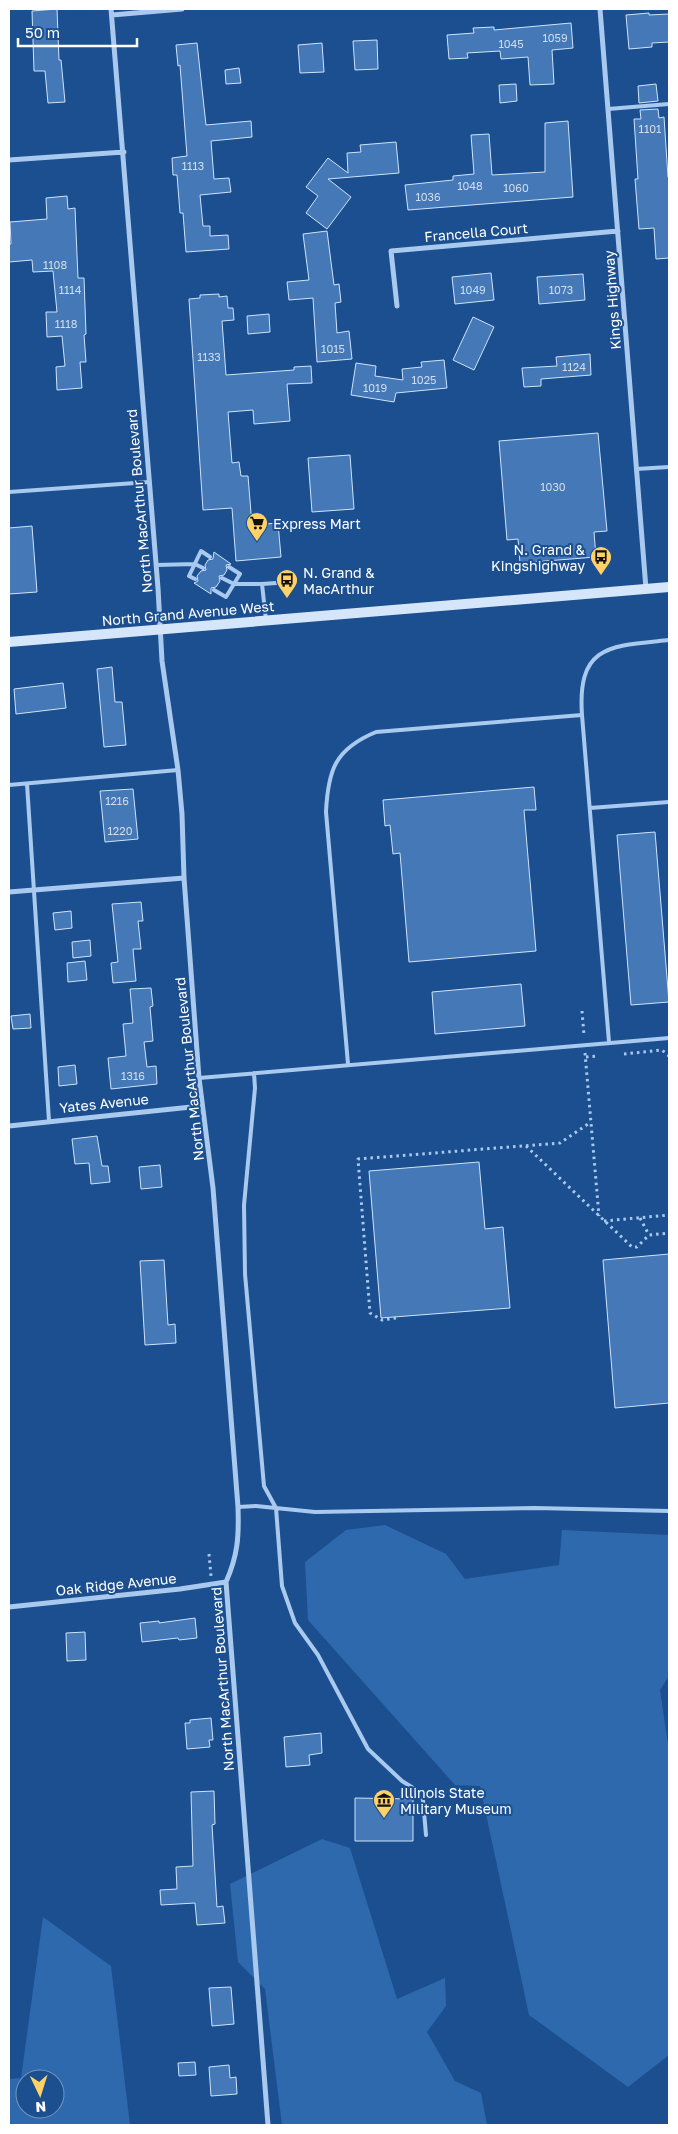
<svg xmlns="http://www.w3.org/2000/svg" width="678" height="2134" font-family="'Golos Text',sans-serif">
<rect width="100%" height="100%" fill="#1b4f8f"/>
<path fill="#2e69ad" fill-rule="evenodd" d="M385,1525L446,1554L465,1579L559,1565L562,1530L669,1535V1676L660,1690L669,1751V2055L628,2087L529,2015L480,1786L455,1785L308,1620L305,1562L346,1530Z
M322,1839L350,1848L397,1999L445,1978L446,2006L427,2032L455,2081L481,2093L487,2125H282L265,1989L238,1962L230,1884Z
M43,1917L111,1966L130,2125H9V2079L21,2078ZM25,2079H55V2109H25Z"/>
<path fill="#4478b7" stroke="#cfe3fa" d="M57,9L59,60H61L65,102L48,103L45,71H34L32,11Z
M649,13V15L669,14V42L652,43V47L629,49L626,15Z
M571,23L573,48L552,50L554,84L530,85L528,57L501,59L500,51L467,53L468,58L449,59L447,35L474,33L473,28L494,27V30Z
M377,40L378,69L355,70L353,41Z
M197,43L206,125L251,121L252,137L211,141L214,179L229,178L231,192L200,195L203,226H210V236L228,235L229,249L186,252L183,213H180L177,175H173L172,158L187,156L180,65L178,66L176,45Z
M322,43L324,72L300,73L298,45Z
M239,68L241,83L226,84L225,70Z
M516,84L517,101L500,103L499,85Z
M656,84L658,101L639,103L638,86Z
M658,109L659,118L664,117L668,177H669V258L656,259L654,228L639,229L635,179H638L634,119H641L640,110Z
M568,121L573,197L408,210L405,185L453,180V176L474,174L471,135L489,134L492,175L545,172V123Z
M396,142L399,173L328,179L351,197L327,229L306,213L318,196L306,187L328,158L348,173L347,153L361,152L360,145Z
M67,196L68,209L75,208L78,278H84L86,334L84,335L86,362H80L82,388L57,390L56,367L65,366L62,336L47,337L46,312H57L53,271L33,272L32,260L9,262V244H11L10,222L47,219L46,198Z
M327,231L334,285L339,284L341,302L335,303L337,333L349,331L352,359L317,362L313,298L289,300L287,282L309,280L303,234Z
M491,273L494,300L455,304L452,277Z
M583,274L585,300L539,304L537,277Z
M219,294V297L227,296L228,308H233L234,320L222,321L226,375L294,370V367L311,366L312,383L287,384L290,421L254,424L253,410L228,412L232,463L239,462L241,476H248L252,525L278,523L281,557L236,561L232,508L203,510L189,299L200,298V295Z
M269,314L270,332L248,334L247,316Z
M473,317L494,327L474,370L453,360Z
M590,354L591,375L541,379V386L524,387L522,368L557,366L556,357Z
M444,360L447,388L396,393L394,402L351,395L356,363L376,366L375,376L403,380L402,369L422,367L421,362Z
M598,433L607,531L594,532L596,557L520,563L518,539L507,540L499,441Z
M350,455L354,509L312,512L308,458Z
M32,526L37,592L9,594V528Z
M214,552L231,564L226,565L227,570L224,575L219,576L220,581L216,587L211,588V594L194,583L198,581L197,576L201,571L206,570L205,565L208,560L213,559Z
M112,667L115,702H122L126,745L104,747L97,669Z
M63,683L66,708L16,714L14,689Z
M534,787L536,810H524L536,951L409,962L400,853L393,854L390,825L385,826L383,800Z
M133,789L138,839L105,842L100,791Z
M655,832L669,1002L631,1005L617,835Z
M141,902L143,921H138L141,949H133L136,981L113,983L111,963L118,962L112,904Z
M71,911L72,928L55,930L53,913Z
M90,940L91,956L73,958L72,942Z
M85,961L87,980L68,982L67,963Z
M521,984L525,1026L435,1034L432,992Z
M151,988L153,1006L150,1007L153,1041L144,1042L147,1067L156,1066L157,1084L111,1089L108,1058L126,1056L123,1024L133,1023L130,989Z
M30,1014L31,1028L13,1029L11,1016Z
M75,1065L77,1084L59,1086L58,1067Z
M97,1136L102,1166H108L110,1182L91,1184L89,1163L75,1164L72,1139Z
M479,1162L485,1229L503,1227L510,1308L381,1318L369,1171Z
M160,1165L162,1187L141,1189L139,1167Z
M669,1254V1403L615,1408L603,1260Z
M164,1260L168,1325L175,1324L176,1343L145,1345L140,1261Z
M195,1618L197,1638L179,1640L178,1638L142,1642L140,1623L159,1621V1623Z
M85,1632L86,1660L67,1661L66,1633Z
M211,1718L213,1740H209L210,1747L187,1749L185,1723H190V1720Z
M321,1733L322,1753L309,1755L310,1765L286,1767L284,1737Z
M214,1791L215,1824L212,1825L217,1907L223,1906L225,1923L197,1925L195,1903L161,1905L160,1890L177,1889L176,1867L193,1866L191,1792Z
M355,1798L413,1799V1841H355Z
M231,1987L234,2024L212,2026L209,1988Z
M195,2062L196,2075L179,2076L178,2063Z
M229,2065L230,2078L236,2077L237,2094L211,2096L209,2067Z"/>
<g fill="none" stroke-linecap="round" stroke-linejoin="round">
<path stroke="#a9c9ee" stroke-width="3" stroke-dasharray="2.5 4" stroke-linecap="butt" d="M582,1011L584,1035
M585,1053L599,1216
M624,1054L662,1050L669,1056
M586,1057L598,1056
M526,1146L632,1247H637L649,1235L669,1233
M640,1218L649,1235
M604,1221L669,1215
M396,1318L382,1320L370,1313L358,1159L560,1143L591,1122
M209,1554L211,1576"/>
<path stroke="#a9c9ee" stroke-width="4" d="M608,109L669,104
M636,469L669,467
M9,492L149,482
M156,565L195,564L203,568
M222,578L234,584H262
M195,579L189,576L201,551L210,557
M214,590L226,597L240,574L229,567
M266,620L262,584L290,582
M27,784L49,1121
M9,785L178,770
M590,808L669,802
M609,1042L582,715C577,644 611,646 669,640
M348,1064L326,812C328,770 335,749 376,732L582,715
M254,1073L255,1088L244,1205L245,1274L264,1486L276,1508L282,1586L295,1623L318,1655L368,1749L402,1781L418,1791L423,1800L426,1835
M199,1078L669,1038
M238,1507L256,1506L315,1512L535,1508L669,1511"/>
<path stroke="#a9c9ee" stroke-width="5" d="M111,9L158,588L162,661L178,770L182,814L184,878L199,1078L213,1188L238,1507C239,1536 238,1555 226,1582L268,2125
M600,9L646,589
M112,15L182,9
M9,160L124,152
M397,306L391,251L618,231
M9,892L184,878
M9,1126L201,1106
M9,1607L180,1589L226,1582"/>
<path stroke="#d6e6fa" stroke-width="10" d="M9,642L669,587"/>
</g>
<defs>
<g id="supermarket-pin" transform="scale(1.125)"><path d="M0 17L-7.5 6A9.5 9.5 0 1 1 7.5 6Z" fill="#ffd166" stroke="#1b4f8f"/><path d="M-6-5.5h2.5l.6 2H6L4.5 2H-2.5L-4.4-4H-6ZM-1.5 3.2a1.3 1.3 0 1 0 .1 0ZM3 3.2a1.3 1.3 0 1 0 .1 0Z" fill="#111"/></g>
<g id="bus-pin" transform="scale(1.125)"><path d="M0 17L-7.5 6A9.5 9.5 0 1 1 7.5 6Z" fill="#ffd166" stroke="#1b4f8f"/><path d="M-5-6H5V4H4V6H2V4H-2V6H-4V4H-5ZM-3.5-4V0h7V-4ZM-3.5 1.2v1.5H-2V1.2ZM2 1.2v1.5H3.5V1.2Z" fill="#111"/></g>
<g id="museum-pin" transform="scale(1.125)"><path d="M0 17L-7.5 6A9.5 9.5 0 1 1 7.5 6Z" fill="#ffd166" stroke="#1b4f8f"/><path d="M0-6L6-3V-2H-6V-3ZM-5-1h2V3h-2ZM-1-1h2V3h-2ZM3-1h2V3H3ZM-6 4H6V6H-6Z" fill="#111"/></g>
</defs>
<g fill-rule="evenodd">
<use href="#supermarket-pin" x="257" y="523"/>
<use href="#bus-pin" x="601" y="557"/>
<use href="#bus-pin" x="287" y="580"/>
<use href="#museum-pin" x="384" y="1800"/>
</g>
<g text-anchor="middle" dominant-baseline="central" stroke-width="4" stroke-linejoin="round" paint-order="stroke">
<g font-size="11" fill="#d0dded">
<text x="555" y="37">1059</text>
<text x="511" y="43">1045</text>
<text x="650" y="128">1101</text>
<text x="193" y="165">1113</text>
<text x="470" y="185">1048</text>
<text x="516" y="187">1060</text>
<text x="428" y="196">1036</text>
<text x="55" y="264">1108</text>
<text x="70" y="289">1114</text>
<text x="473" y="289">1049</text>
<text x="561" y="289">1073</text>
<text x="66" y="323">1118</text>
<text x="333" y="348">1015</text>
<text x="209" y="356">1133</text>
<text x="574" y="366">1124</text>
<text x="424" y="379">1025</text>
<text x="375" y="387">1019</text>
<text x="553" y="486">1030</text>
<text x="117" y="800">1216</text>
<text x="120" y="830">1220</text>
<text x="133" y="1075">1316</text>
</g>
<g font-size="14" fill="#fff" stroke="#1b4f8f">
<text transform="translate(476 232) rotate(-5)">Francella Court</text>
<text transform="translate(612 300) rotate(-94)">Kings Highway</text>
<text transform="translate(139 501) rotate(-95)">North MacArthur Boulevard</text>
<text transform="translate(188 613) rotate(-5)">North Grand Avenue West</text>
<text transform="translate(189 1069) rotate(-96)">North MacArthur Boulevard</text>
<text transform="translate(104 1103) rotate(-6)">Yates Avenue</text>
<text transform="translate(116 1584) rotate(-6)">Oak Ridge Avenue</text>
<text transform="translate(222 1679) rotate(-94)">North MacArthur Boulevard</text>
</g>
<g font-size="14" fill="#fff" stroke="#1b4f8f" text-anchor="start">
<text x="273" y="523">Express Mart</text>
<text x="585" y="549" text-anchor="end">N. Grand &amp;<tspan x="585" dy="16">Kingshighway</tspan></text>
<text x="303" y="572">N. Grand &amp;<tspan x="303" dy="16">MacArthur</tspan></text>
<text x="400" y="1792">Illinois State<tspan x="400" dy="16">Military Museum</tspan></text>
</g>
</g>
<rect width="678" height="2134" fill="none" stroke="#ffffff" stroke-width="20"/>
<g transform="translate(40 2094) rotate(176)"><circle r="24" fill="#1b4f8f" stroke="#7695bc"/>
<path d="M0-4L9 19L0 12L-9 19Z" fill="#ffd166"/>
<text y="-8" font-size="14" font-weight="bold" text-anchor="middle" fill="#ffffff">N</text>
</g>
<path d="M18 38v8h119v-8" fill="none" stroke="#ffffff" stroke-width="2.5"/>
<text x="25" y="38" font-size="15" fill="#ffffff" stroke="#1b4f8f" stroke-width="4" paint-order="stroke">50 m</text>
</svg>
